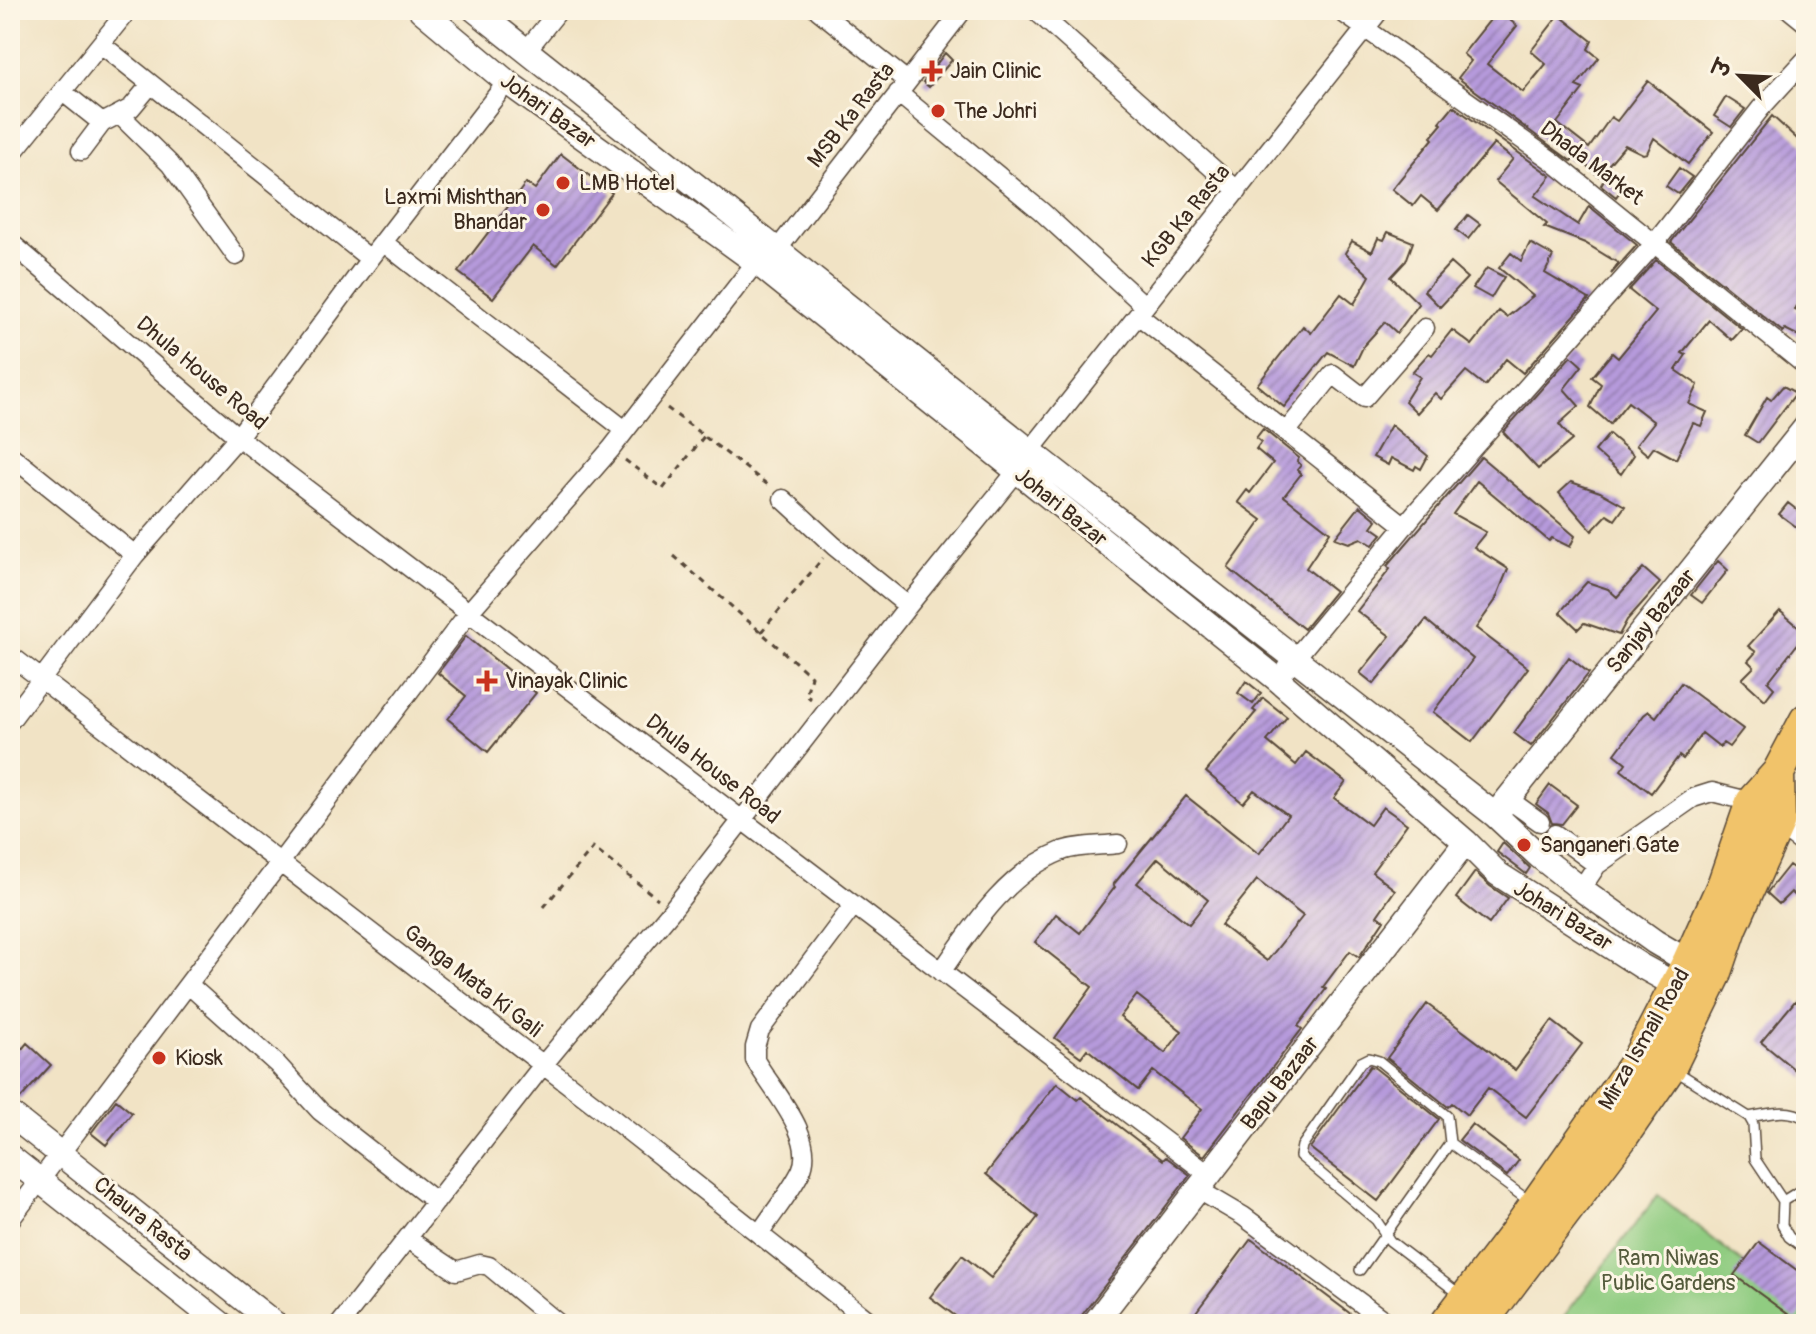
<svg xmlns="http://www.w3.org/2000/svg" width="1816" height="1334" font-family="Pangolin,'Playpen Sans Deva',sans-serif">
<defs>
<pattern id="building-hatch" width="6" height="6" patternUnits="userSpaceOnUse" patternTransform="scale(2)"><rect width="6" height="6" fill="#b69adb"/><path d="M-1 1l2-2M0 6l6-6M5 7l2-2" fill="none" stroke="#957eb1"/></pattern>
</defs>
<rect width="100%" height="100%" fill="#fcf5e5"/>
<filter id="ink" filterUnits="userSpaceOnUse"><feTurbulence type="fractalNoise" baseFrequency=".0125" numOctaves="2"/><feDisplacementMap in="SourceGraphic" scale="16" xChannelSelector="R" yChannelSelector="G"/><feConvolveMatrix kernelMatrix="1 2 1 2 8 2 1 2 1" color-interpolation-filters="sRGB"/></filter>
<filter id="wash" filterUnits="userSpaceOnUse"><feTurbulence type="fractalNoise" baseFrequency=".006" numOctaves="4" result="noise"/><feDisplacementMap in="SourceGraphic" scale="32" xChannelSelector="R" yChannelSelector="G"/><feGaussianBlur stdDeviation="1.8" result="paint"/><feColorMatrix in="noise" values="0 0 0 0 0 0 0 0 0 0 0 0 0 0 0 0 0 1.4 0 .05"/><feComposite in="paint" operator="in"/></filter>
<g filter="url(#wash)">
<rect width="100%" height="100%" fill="#f1e3c5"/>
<path fill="#90cc81" stroke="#667b50" stroke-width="2" d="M1658,1195L1806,1313V1324H1558Z"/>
<g id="blocks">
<path fill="url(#building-hatch)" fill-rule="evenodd" d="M1498,10L1517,26L1487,64L1523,92L1546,64L1531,51L1559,15L1592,41L1588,49L1599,58L1576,86L1583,89L1557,123L1589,148L1611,117L1617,121L1648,81L1713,132L1688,164L1654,138L1647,153L1643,154L1625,145L1599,176L1575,156L1571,161L1458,78L1471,61L1463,54Z
M945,53L952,60L929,87L923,82Z
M1726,97L1745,109L1731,127L1714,116Z
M1453,106L1551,176L1535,196L1578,225L1589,206L1637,245L1611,274L1618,263L1585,243L1544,227L1547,224L1495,181L1513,159L1494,144L1438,210L1421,196L1413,206L1392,189L1433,139L1431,137L1442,124L1440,122Z
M1772,116L1806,147V286L1795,310L1806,315V324L1801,337L1785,329L1783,332L1671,242Z
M561,154L612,193L557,265L533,246L493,298L458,272L526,183L535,189Z
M1679,168L1692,177L1678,194L1666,186Z
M1606,176L1623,187L1616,197L1601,185Z
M1468,215L1480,224L1468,239L1456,230Z
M1388,232L1413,242L1406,261L1391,277L1419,304L1397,333L1385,322L1364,345L1354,366L1328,352L1284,407L1257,385L1303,326L1311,333L1341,294L1354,304L1370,276L1345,253L1352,241L1372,252L1378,238L1384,240Z
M1530,243L1553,256L1545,273L1589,299L1523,373L1506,359L1485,386L1466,371L1441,399L1435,393L1417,413L1405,401L1420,377L1412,372L1429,353L1432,355L1452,330L1472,345L1499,311L1507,317L1533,296L1499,268L1511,253L1521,261Z
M1656,260L1742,329L1732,340L1709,320L1682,353L1686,355L1676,370L1698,385L1689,404L1707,412L1701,426L1693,423L1676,459L1654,447L1648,455L1636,445L1654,422L1628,402L1610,424L1590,407L1601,384L1592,377L1612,353L1618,358L1656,312L1629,290Z
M1450,263L1467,278L1440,307L1424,291Z
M1487,268L1504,277L1491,298L1473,288Z
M1571,356L1582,366L1564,389L1579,406L1559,424L1572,440L1538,469L1503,432Z
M1783,386L1796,393L1758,443L1745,435L1767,397L1771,400Z
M1391,425L1428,456L1421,469L1416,466L1414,470L1391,458L1388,465L1373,457Z
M1263,429L1299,458L1297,461L1301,465L1297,470L1301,474L1284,496L1330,532L1306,568L1335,591L1304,629L1228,568L1262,520L1238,502L1247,490L1250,493L1273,463L1256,449L1261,442L1256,438Z
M1609,434L1634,455L1621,474L1595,451Z
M1481,457L1575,536L1570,547L1552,538L1549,541L1477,481L1453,514L1486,532L1474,547L1508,569L1495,601L1476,628L1528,668L1472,742L1433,712L1473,659L1426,620L1374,684L1360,673L1390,636L1357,611L1390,569L1387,566Z
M1571,482L1600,492L1625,506L1615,520L1607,515L1592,531L1559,493Z
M1788,503L1806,517V534L1779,514Z
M1360,506L1377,520L1372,527L1382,534L1373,545L1361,538L1349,543L1335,538Z
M1718,561L1728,570L1702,603L1691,595Z
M1643,568L1660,583L1627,620L1619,635L1584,623L1578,629L1560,612L1587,582L1608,589L1617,597Z
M1780,611L1806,633L1768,682L1774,688L1765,700L1742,679L1754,667L1748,661L1756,652L1748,646Z
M466,636L536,693L488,752L448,719L466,696L438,673Z
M1569,657L1589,673L1531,746L1514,733Z
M1246,681L1261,693L1253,704L1238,693Z
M1681,683L1743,729L1729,747L1723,743L1720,747L1702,733L1683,759L1679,756L1651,793L1621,770L1626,763L1615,754L1644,715L1649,711L1656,717Z
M1263,698L1287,717L1267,741L1296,765L1306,752L1346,782L1334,798L1370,825L1383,807L1407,824L1372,872L1395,890L1377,916L1384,920L1359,957L1350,951L1323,987L1326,989L1298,1026L1302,1029L1204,1156L1180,1138L1202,1109L1153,1071L1138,1090L1087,1049L1081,1057L1055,1038L1092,987L1035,942L1056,914L1080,933L1115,887L1113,885L1186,796L1259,854L1288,815L1254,790L1243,803L1206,772L1256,712L1253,710ZM1158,858L1208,900L1189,924L1137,883ZM1257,880L1303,916L1267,961L1221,925ZM1137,995L1182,1031L1165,1053L1120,1017Z
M1550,785L1577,805L1562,824L1552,823L1548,813L1536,804Z
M1503,843L1530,868L1526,874L1497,852Z
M1806,859V905L1791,892L1779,904L1767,893L1769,890L1789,865L1796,870Z
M1475,872L1490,886L1508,898L1489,924L1456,898Z
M1795,1001L1806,1010V1079L1761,1042Z
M1427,1004L1515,1070L1552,1021L1582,1044L1526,1117L1488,1088L1467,1115L1452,1103L1448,1107L1387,1058Z
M10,1038L22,1049L27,1043L51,1065L20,1099L10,1089Z
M1370,1066L1375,1068L1439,1119L1378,1201L1310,1148Z
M1057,1083L1078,1100L1081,1097L1163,1160L1166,1157L1190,1175L1082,1315L1078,1324H966L930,1297L962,1255L991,1278L1038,1217L986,1174Z
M116,1100L132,1113L106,1145L91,1133Z
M1472,1124L1519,1160L1507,1176L1459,1140Z
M1251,1239L1364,1324H1187Z
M1759,1242L1806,1277V1307L1796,1320L1734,1275Z"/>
</g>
</g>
<g filter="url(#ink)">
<use href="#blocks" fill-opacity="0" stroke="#564637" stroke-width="2"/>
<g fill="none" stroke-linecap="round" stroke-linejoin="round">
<g stroke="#564637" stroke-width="12">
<path id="service" d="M1676,1071L1749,1117L1753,1124L1755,1159L1783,1201L1782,1225L1789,1237L1806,1250
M1749,1117C1768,1114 1788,1107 1806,1119
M1783,1201L1806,1187
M1360,1270L1450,1143
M1462,1296L1390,1241L1376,1220L1300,1156L1302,1146L1361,1062L1369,1058L1379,1061L1447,1116L1450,1143L1529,1201"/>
</g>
<g stroke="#564637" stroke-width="21">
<path id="minor" d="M818,10L907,81
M1035,10L1238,191
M1339,10L1551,160L1806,366
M1790,10L1806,23
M101,44L370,259
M526,51L559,10
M63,92L102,123
M898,93L1041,211L1145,306
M120,115L170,164L236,256
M81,151L102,123L131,108L151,84
M10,156L128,10
M10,242L238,437L1208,1174
M384,243L625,430
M777,250L963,10
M1138,315L1405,526
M1286,432L1333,374L1364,398L1425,328
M1030,451L1380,10
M10,455L135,555
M783,499L834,546L908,606
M10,655L598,1107L873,1324
M1287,668L1416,512L1655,243L1761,108L1806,59
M10,721L135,555L238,437L370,259L507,82
M1508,799L1540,822
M1555,834L1597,865
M1581,889L1597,865L1693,798L1712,792L1752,802
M941,972C973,926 1008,872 1062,851C1078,845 1101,846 1118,844
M189,985L277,1064L320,1111L436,1202
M1197,1189L1243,1216L1389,1324
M10,1220L470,611L611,449L756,262
M760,1233C773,1213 790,1193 801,1171C817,1137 771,1089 755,1060V1047L760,1030L853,906
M408,1239L456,1271L480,1264L489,1266L559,1324
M340,1324L543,1065L672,910L908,606L1017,471"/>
</g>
<g stroke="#564637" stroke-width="27">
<path id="tertiary" d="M421,10L507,82L756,262L1277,679L1466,842L1498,874L1641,966L1692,994
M475,10L1030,451L1495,815L1539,856L1581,889L1655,942L1701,969
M1767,813L1806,842
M1495,815L1806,427
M10,1114L275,1324
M10,1157L221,1324
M1094,1324L1466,842"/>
</g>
<g stroke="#564637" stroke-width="35">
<path id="trunk" d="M1446,1324L1515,1234L1638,1059L1688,963L1724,883L1752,802L1778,773L1806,720
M1480,1324L1621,1138L1670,1067L1715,975L1731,928L1779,821L1778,773"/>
</g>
<path stroke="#564637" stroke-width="3" stroke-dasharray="6 6" stroke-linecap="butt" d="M667,408L772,488
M625,460L663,489L705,435
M674,556L811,676L806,695L811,699
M761,632L823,558
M544,907L593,848L658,899"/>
<use href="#service" stroke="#fff" stroke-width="9"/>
<use href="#minor" stroke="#fff" stroke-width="18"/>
<use href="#tertiary" stroke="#fff" stroke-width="24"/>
<use href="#trunk" stroke="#f1c36a" stroke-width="32"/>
</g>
</g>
<g fill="#c8321e" stroke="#fcf5e5" stroke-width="3">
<path d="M928 59h8v8h8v8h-8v8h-8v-8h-8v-8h8z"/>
<circle cx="938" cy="111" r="8"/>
<circle cx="563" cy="183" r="8"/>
<circle cx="543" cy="210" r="8"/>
<path d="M483 669h8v8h8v8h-8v8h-8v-8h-8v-8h8z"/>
<circle cx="1524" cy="845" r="8"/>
<circle cx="159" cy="1058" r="8"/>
</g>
<g text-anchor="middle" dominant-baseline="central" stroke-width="6" stroke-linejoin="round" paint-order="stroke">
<g font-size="22" fill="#3b2a1e" stroke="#fcf5e5" text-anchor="start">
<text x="950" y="71">Jain Clinic</text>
<text x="954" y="111">The Johri</text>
<text x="579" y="183">LMB Hotel</text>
<text x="527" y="197" text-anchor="end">Laxmi Mishthan<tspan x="527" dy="25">Bhandar</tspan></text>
<text x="505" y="681">Vinayak Clinic</text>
<text x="1540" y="845">Sanganeri Gate</text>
<text x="175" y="1058">Kiosk</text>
</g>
<g font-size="22" fill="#3b2a1e" stroke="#fcf5e5">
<text transform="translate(548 111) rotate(36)">Johari Bazar</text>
<text transform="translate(851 115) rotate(-52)">MSB Ka Rasta</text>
<text transform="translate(1592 163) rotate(37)">Dhada Market</text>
<text transform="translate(1186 216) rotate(-51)">KGB Ka Rasta</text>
<text transform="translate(202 373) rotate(40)">Dhula House Road</text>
<text transform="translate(1061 507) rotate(39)">Johari Bazar</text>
<text transform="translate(1651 621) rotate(-51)">Sanjay Bazaar</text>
<text transform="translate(713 769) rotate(38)">Dhula House Road</text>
<text transform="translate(1563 916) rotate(32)">Johari Bazar</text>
<text transform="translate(473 981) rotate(38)">Ganga Mata Ki Gali</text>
<text transform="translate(1644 1039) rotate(-60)">Mirza Ismail Road</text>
<text transform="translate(1280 1083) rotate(-52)">Bapu Bazaar</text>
<text transform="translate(143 1219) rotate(39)">Chaura Rasta</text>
</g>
<g font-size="22" fill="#545b3c" stroke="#fcf5e5">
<text x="1668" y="1258">Ram Niwas<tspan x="1668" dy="25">Public Gardens</tspan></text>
</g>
</g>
<rect width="1816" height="1334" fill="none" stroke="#fcf5e5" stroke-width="40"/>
<g transform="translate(1740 76) rotate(294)" stroke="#fcf5e5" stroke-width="6" paint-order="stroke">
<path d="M0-6L14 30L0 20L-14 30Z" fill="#3b2a1e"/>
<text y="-12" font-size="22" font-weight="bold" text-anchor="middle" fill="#3b2a1e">उ</text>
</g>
</svg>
